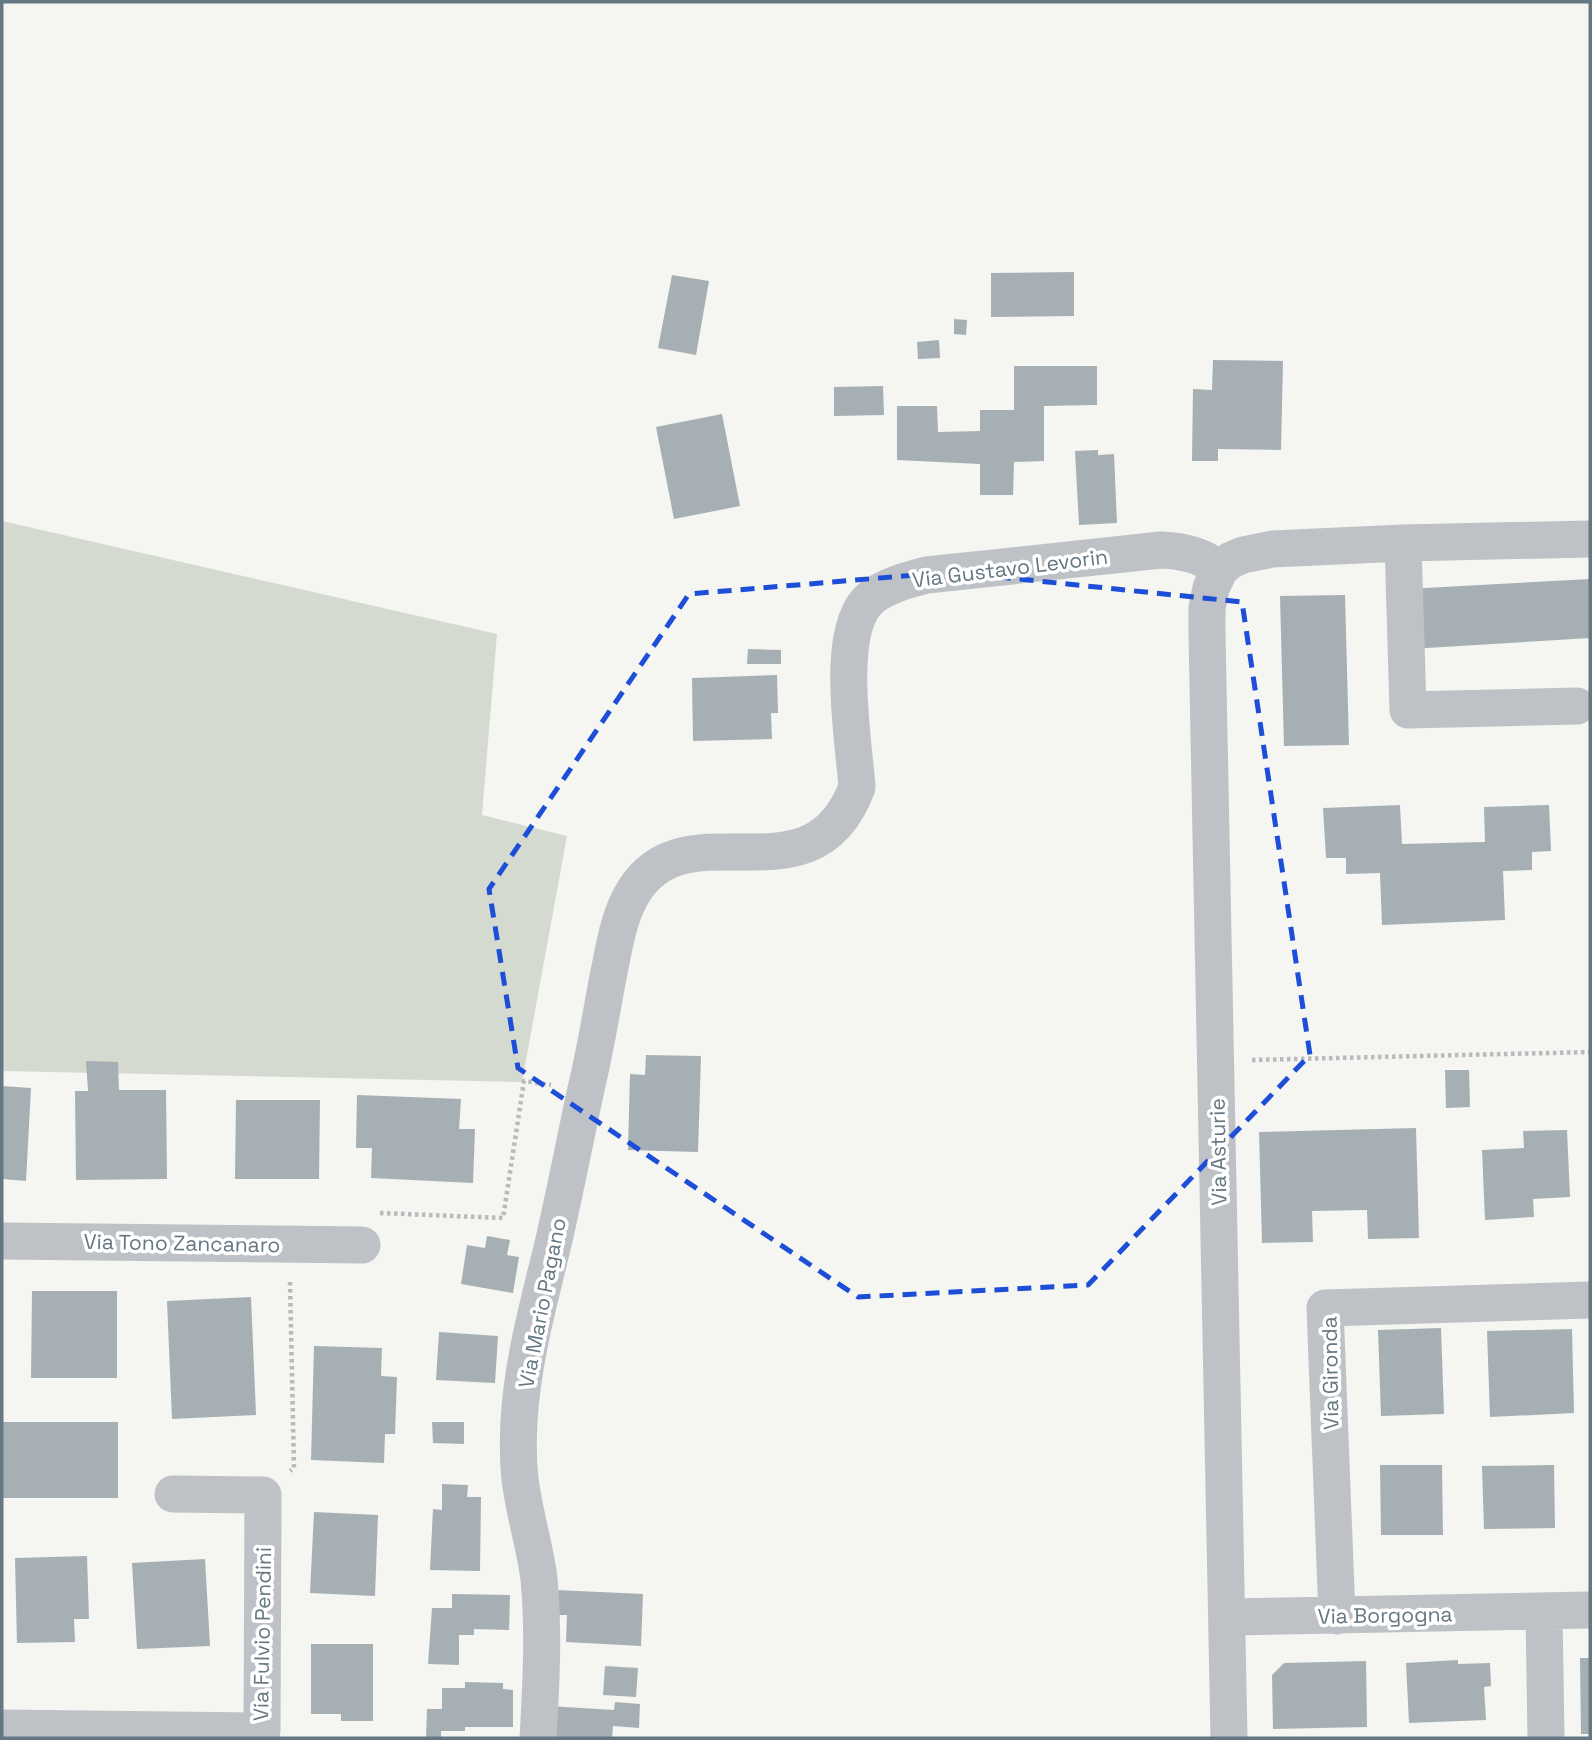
<svg xmlns="http://www.w3.org/2000/svg" width="1592" height="1740" font-family="'Space Grotesk',sans-serif">
<rect width="100%" height="100%" fill="#f5f5f1"/>
<path fill="#d5dad0" d="M2,521L497,634L482,815L567,836L522,1082L2,1071Z"/>
<path fill="#a6b0b4" d="M1074,272V316L991,317V273Z
M672,275L709,281L696,355L658,348Z
M954,319L967,320L966,335L954,334Z
M939,340L940,358L918,359L917,342Z
M1213,360L1283,361L1281,450L1218,449V461H1192L1193,389L1212,390Z
M1014,366H1097V405L1044,406V461L1014,462L1013,495H980V464L897,460V406H937L938,432L980,431V410H1014Z
M883,386L884,415L834,416V387Z
M722,414L740,506L674,519L656,427Z
M1098,450V455L1114,454L1117,523L1079,525L1075,451Z
M1590,579V638L1410,649L1407,589Z
M1345,595L1349,745L1284,746L1280,596Z
M748,649L781,650V664H747Z
M777,675L778,713H771L772,739L693,741L692,678Z
M1400,805L1402,844L1485,842L1484,807L1549,805L1551,851L1532,852V870L1503,871L1505,920L1382,925L1380,873L1346,874V858H1326L1323,808Z
M646,1055L701,1056L698,1152L628,1150L630,1074L645,1075Z
M86,1061L118,1062L119,1090H166L167,1179L76,1180L75,1091H88Z
M1445,1070H1469L1470,1107L1446,1108Z
M2,1086L31,1088L26,1181L2,1179Z
M357,1095L461,1099L459,1129H475L473,1183L371,1178L372,1148H356Z
M236,1100H320L319,1179H235Z
M1416,1128L1419,1238L1368,1239L1367,1210L1312,1211L1313,1242L1262,1243L1259,1132Z
M1567,1130L1570,1197L1533,1199L1534,1217L1485,1220L1482,1150L1524,1148L1523,1131Z
M487,1236L510,1240L507,1255L519,1257L513,1293L461,1284L467,1245L485,1248Z
M32,1291H117V1378H31Z
M251,1297L256,1415L172,1419L167,1301Z
M1441,1328L1444,1414L1381,1416L1378,1330Z
M1572,1329L1574,1413L1490,1417L1487,1331Z
M439,1332L498,1336L495,1383L436,1380Z
M314,1346L382,1348L381,1376L397,1377L395,1434H385L384,1463L311,1460Z
M2,1422H118V1498H2Z
M432,1422H464V1444L433,1443Z
M1380,1465H1442L1443,1535H1381Z
M1554,1465L1555,1528L1484,1529L1482,1466Z
M442,1484L468,1485L467,1497H481L480,1571L430,1570L433,1509L442,1510Z
M314,1512L378,1515L375,1596L310,1593Z
M87,1556L89,1619H74L75,1642L17,1643L15,1558Z
M205,1559L210,1646L137,1649L132,1563Z
M556,1590L643,1594L641,1646L566,1642L567,1615H555Z
M452,1594L510,1595L509,1630L474,1629V1635H459V1665L428,1664L432,1608H452Z
M311,1644H373V1721H341V1714H311Z
M1580,1658H1590V1734H1581Z
M1458,1660V1664L1490,1663L1491,1686L1484,1687L1486,1720L1409,1723L1406,1663Z
M1366,1661L1367,1727L1273,1729L1272,1675L1284,1663Z
M605,1666L638,1668L636,1697L603,1695Z
M465,1682L503,1683V1689L513,1690V1727H465V1731H441V1738H426L427,1709H442V1688H465Z
M615,1702L640,1704L639,1728L613,1726L612,1738H547L549,1706L614,1710Z"/>
<g fill="none" stroke-linecap="round" stroke-linejoin="round">
<path stroke="#b8bbbd" stroke-width="4.5" stroke-dasharray="3.5 3.5" stroke-linecap="butt" d="M1252,1060L1590,1052
M380,1213L503,1218L524,1081L551,1085
M290,1282L294,1468L290,1471"/>
<path stroke="#bec2c6" stroke-width="37" d="M1403,543L1408,710L1577,706
M2,1241L362,1245
M1544,1611L1546,1738
M1337,1616L1325,1308L1590,1300
M1227,1617L1590,1610
M2,1728L262,1731L263,1495L173,1494
M538,1738C541,1686 544,1631 539,1579C535,1546 524,1513 520,1479C518,1461 518,1440 519,1422C522,1362 539,1302 553,1244C565,1192 575,1140 586,1089C595,1052 601,1014 608,977C614,949 618,916 634,891C688,804 812,909 857,787C854,742 833,627 872,597C888,585 908,580 927,575L1161,550C1184,551 1201,555 1220,569
M1229,1738L1207,634V608L1211,588L1220,569L1231,560L1243,555L1272,549L1403,543L1590,539"/>
</g>
<path fill="none" stroke="#1d4ed8" stroke-width="5" stroke-dasharray="14 9" stroke-linejoin="round" d="M951,572L1242,602L1310,1055L1088,1285L858,1297L518,1068L489,889L689,594Z"/>
<g text-anchor="middle" dominant-baseline="central" stroke-width="7" stroke-linejoin="round" paint-order="stroke">
<g font-size="21" fill="#647783" stroke="#fff">
<text transform="translate(1010 568) rotate(-7)">Via Gustavo Levorin</text>
<text transform="translate(1218 1152) rotate(-91)">Via Asturie</text>
<text transform="translate(182 1243) rotate(1)">Via Tono Zancanaro</text>
<text transform="translate(542 1303) rotate(-79)">Via Mario Pagano</text>
<text transform="translate(1330 1373) rotate(-91)">Via Gironda</text>
<text transform="translate(1385 1615) rotate(-1)">Via Borgogna</text>
<text transform="translate(262 1634) rotate(-89)">Via Fulvio Pendini</text>
</g>
</g>
<rect width="1592" height="1740" fill="none" stroke="#647783" stroke-width="7"/>
</svg>
